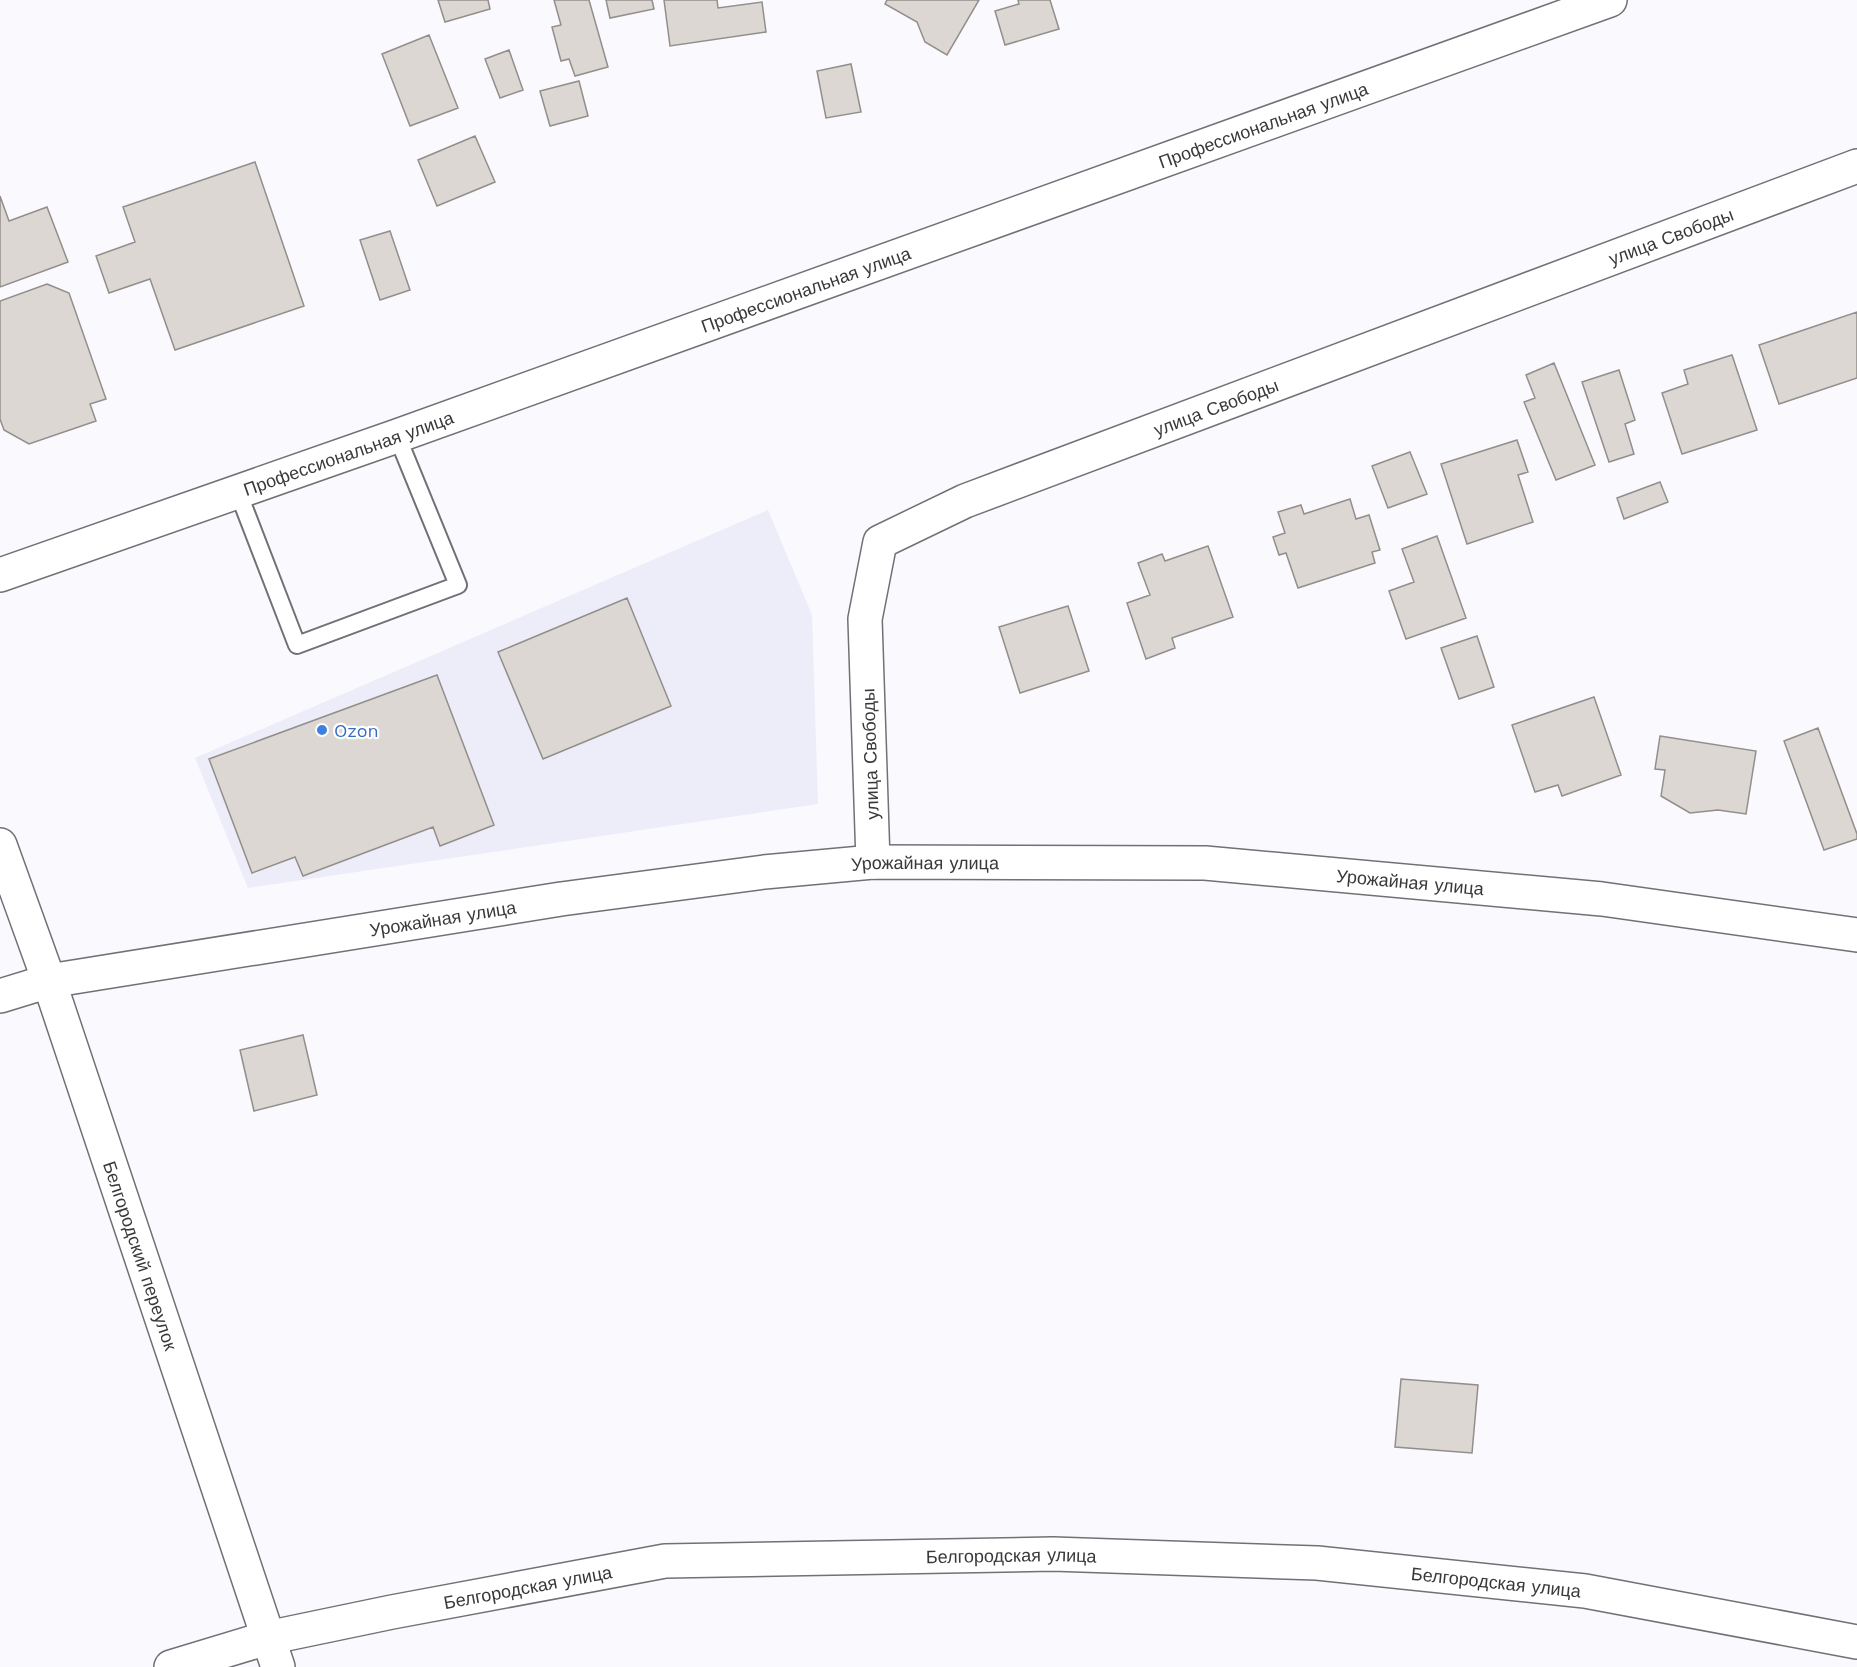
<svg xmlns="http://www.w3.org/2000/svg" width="1857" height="1667" font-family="'Work Sans',sans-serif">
<rect width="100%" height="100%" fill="#f9f9fe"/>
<path fill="#edecf9" d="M768,510L812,615L818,804L248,888L195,758Z"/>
<path fill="#dcd7d3" stroke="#938e8b" stroke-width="1.5" d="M438,0H488L490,9L445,22Z
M554,0H589L608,67L575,76L569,59L561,61L552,27L561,25Z
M606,0H652L654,9L610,18Z
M664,0H717L718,8L762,2L766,32L670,46Z
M887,0H979L947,55L925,42L917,22L885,4Z
M1018,0H1050L1059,29L1005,45L995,11L1019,4Z
M429,35L458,108L410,126L382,54Z
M509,50L523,90L500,98L485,59Z
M851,64L861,112L826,118L817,71Z
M579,81L588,116L550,126L540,91Z
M475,136L495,182L437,206L418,160Z
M255,162L304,306L175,350L150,279L109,293L96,256L135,242L123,207Z
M0,196L9,221L47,207L68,262L0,287Z
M390,231L410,290L380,300L360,240Z
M47,284L69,293L106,399L90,404L96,421L29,444L4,430L0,419V301Z
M1857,312V378L1779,404L1759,345Z
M1732,355L1757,430L1682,454L1662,393L1688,384L1684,370Z
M1554,363L1595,465L1556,480L1524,402L1535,398L1526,375Z
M1619,370L1635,420L1625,424L1634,454L1609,462L1582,382Z
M1517,440L1528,472L1518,475L1533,522L1467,544L1441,464Z
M1410,452L1427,494L1388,508L1372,466Z
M1660,482L1668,502L1624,519L1617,498Z
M1350,499L1356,519L1369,515L1380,550L1372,552L1375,563L1298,588L1286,553L1279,555L1273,537L1285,533L1278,512L1301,505L1304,514Z
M1437,536L1466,618L1406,639L1389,591L1414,582L1402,549Z
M1208,546L1233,617L1172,638L1175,648L1146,659L1127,603L1150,595L1138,563L1162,554L1165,561Z
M627,598L671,706L543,759L498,652Z
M1068,606L1089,671L1020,693L999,627Z
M1477,636L1494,687L1459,699L1441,648Z
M437,675L494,825L440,846L433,827L303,876L295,857L252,873L209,759Z
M1594,697L1621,775L1562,796L1558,785L1535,792L1512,725Z
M1818,728L1857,834V839L1824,850L1784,741Z
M1660,736L1756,751L1746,814L1718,810L1690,813L1661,796L1665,770L1655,769Z
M303,1035L317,1095L254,1111L240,1050Z
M1401,1379L1478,1385L1472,1453L1395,1447Z"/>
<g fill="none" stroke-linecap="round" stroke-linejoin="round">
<g stroke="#717175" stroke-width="20">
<path id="service" d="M238,492L297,645L458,585L397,436"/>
</g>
<g stroke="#717175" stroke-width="36">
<g id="minor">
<path id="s1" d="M0,845L49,981L278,1667"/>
<path id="s2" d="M873,862L865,619L880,542L965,501L1857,166"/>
<path id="s3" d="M0,996L49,981L561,899L764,872L873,862L1205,863L1602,899L1857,935"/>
<path id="s4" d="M171,1667L267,1638L392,1612L665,1561L1053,1554L1317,1563L1585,1591L1857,1642"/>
</g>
</g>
<g stroke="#717175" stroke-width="36">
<g id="tertiary">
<path id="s5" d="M0,575L397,436L1610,0"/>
</g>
</g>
<use href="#service" stroke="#fff" stroke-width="16"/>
<use href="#minor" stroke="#fff" stroke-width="33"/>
<use href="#tertiary" stroke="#fff" stroke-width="33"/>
</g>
<circle fill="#3f7fe0" stroke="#fff" stroke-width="2" cx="322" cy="730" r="6"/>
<g text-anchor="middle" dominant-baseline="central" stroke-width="4.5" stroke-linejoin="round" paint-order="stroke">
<g font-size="18" fill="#39393b" stroke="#fff">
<text stroke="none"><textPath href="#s5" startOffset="1341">Профессиональная улица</textPath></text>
<text stroke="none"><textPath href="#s2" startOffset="1170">улица Свободы</textPath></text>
<text stroke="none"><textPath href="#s5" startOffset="855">Профессиональная улица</textPath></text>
<text stroke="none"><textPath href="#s2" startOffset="684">улица Свободы</textPath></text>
<text stroke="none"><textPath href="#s5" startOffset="369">Профессиональная улица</textPath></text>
<text transform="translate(870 754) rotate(-92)">улица Свободы</text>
<text stroke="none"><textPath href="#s3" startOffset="936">Урожайная улица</textPath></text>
<text stroke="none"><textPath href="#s3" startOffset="1422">Урожайная улица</textPath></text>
<text stroke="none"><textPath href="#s3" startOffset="450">Урожайная улица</textPath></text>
<text stroke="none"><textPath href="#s1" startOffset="434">Белгородский переулок</textPath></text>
<text stroke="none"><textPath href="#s4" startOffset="852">Белгородская улица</textPath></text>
<text stroke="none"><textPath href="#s4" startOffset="1338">Белгородская улица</textPath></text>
<text stroke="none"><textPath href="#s4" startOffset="366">Белгородская улица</textPath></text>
</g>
<g font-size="18" fill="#366cbe" stroke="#fff" text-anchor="start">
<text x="334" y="730">Ozon</text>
</g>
</g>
</svg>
